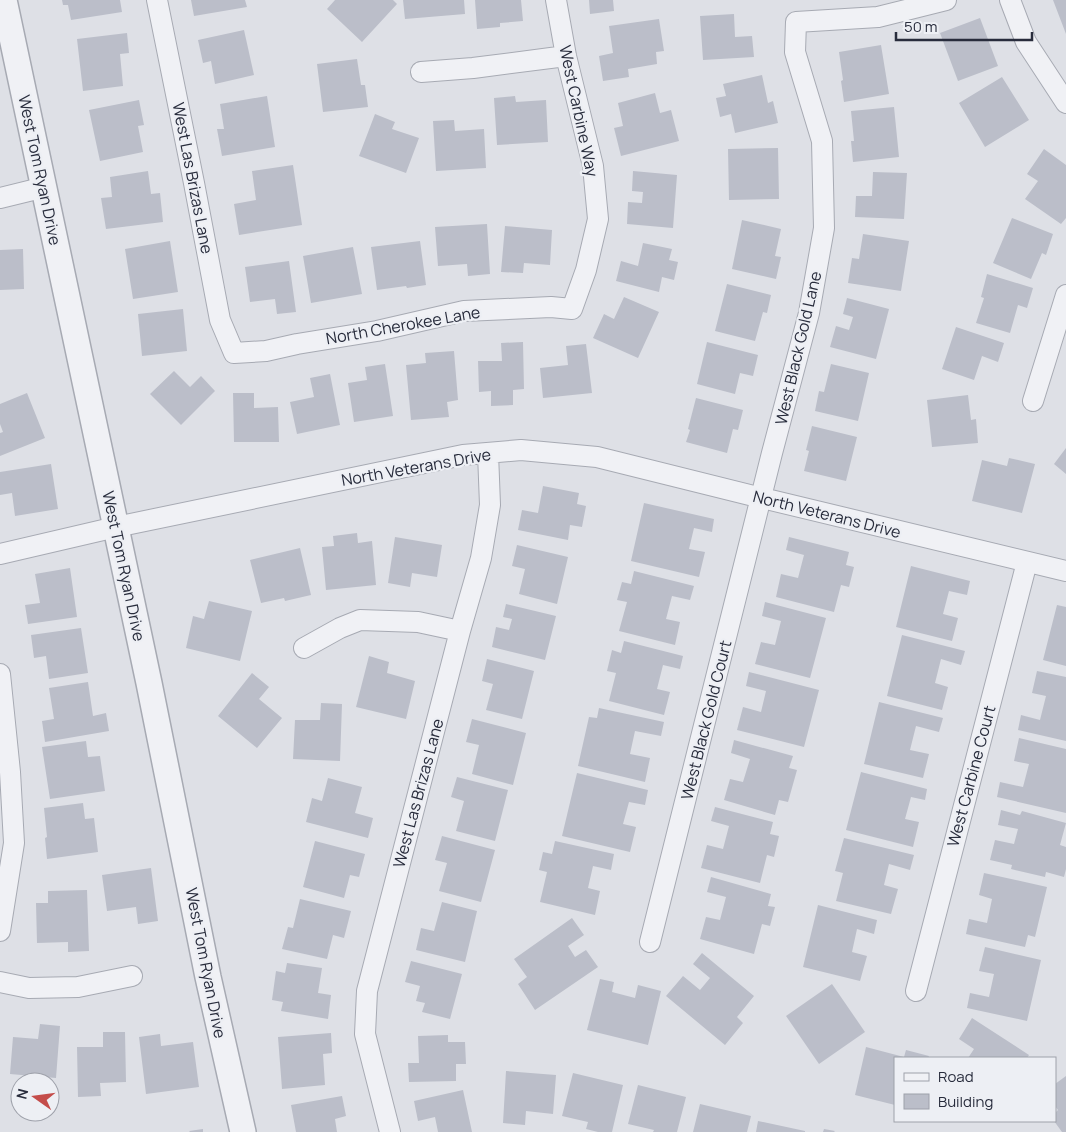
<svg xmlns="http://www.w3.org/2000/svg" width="1066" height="1132" font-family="Manrope,sans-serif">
<rect width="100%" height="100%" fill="#dee0e6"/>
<path fill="#bbbec9" d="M62,0H120L122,12L71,20L68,5H63Z
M191,0H245L247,7L194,16Z
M335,0H393L397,4L362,42L327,9Z
M403,0H464L465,14L405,19Z
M475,0H521L523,21L500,23V27L477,29Z
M589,0H613L614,11L590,14Z
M1053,0H1066V34Z
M734,14L735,37L752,36L754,57L703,60L700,16Z
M980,18L998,66L958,81L940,33Z
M659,19L664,51L656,52L657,64L628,69L629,77L603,81L599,56L613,53L609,26Z
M244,30L254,75L215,84L211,61L203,63L198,40Z
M127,33L129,53L120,54L123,86L83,91L77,39Z
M881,45L889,94L844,102L841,81L843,80L839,52Z
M357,59L361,85H365L368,107L323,112L317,64Z
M762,75L768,103L773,101L778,123L735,133L731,114L720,117L716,98L726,96L723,84Z
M1002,77L1029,120L985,147L959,103Z
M655,93L660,113L671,110L679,141L621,156L614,128L623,126L618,103Z
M267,96L275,147L222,156L217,129H224L220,104Z
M515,96L516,102L546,100L548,142L497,145L494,98Z
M139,100L144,125L138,126L143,152L100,161L89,110Z
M894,107L899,157L853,162L851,141H854L851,111Z
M375,114L395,122L392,129L419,138L406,173L359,156Z
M454,120L455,131L484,129L486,168L436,171L433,121Z
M778,148L779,199L729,200L728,149Z
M1044,149L1066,165V218L1061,224L1025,199L1038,181L1027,174Z
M293,165L302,225L239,235L234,204L256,200L252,171Z
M148,171L151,194L160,193L163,222L106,229L101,198L112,197L110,177Z
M633,171L677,175L673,228L627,224L628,202L642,203L643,192L632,191Z
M873,172L907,173L904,219L855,217L856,196H872Z
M1012,218L1053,234L1046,255L1042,253L1031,279L993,263Z
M742,220L781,229L775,256L781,257L776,279L732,269Z
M487,224L490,274L468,276L467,264L438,266L435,227Z
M505,226L552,230L550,265L524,263L523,273L501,272Z
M863,234L909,241L901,291L848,283L852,258L859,259Z
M170,241L178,292L133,299L125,249Z
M420,241L426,285L407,288L406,286L377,290L371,247Z
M643,243L672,249L669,260L678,262L674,280L662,277L659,292L616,281L621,261L638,266Z
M353,247L362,294L311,303L303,256Z
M23,249L24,289L0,290V250Z
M289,261L296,312L277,314L275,299L250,302L245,267Z
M987,274L1033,288L1027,308L1018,305L1010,333L976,323L984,298L981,297Z
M727,284L771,295L767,313L763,312L755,341L715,331Z
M624,297L659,312L638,358L593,338L604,314L614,319Z
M847,298L889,309L876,359L830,347L836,326L849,330L853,317L843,314Z
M183,309L187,351L142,356L138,314Z
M956,327L1004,343L998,362L982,356L974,380L942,369Z
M523,342L524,389L513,390V405L491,406V391L479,392L478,361H502L501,343Z
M707,342L758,355L753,376L740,373L735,394L697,384Z
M586,344L592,393L543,398L540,368L568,365L566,346Z
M454,351L458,400L447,402L449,417L411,420L406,365L426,363L425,353Z
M385,364L393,416L354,422L348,383L367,380L365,367Z
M831,364L869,373L858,421L815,411L819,391L824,392Z
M174,371L190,387L201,376L215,391L181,425L150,394Z
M330,374L340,425L297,434L290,402L314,397L310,378Z
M27,393L45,438L0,456V433L3,432L0,424V404Z
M233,393H254V408L278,407L279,442H234Z
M968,395L971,420L976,419L978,443L932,447L927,400Z
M696,398L743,410L738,430L733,429L727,453L686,442L690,430L688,429Z
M812,426L857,437L846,481L804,471L809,451L806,450Z
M1066,448V474L1054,464Z
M1009,458L1035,464L1022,513L972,501L982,460L1007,466Z
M51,464L58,509L15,516L12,493L0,495V472Z
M543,486L579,493L577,504L586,506L582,527L570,525L568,540L518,530L522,510L538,513Z
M644,503L714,519L712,532L694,528L689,549L705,552L699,577L631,561Z
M357,533L358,543L372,541L376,585L326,590L322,547L334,546L333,536Z
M395,537L442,545L437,577L412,573L410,587L388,583Z
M789,537L849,552L846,565L854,567L849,587L841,585L834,612L776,597L781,574L798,578L804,555L786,550Z
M517,545L568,557L557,604L519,594L525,569L512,566Z
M300,548L311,595L285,601L284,598L261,603L250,560Z
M911,566L970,581L967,595L949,591L943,614L958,618L952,641L896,627Z
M70,568L77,617L28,624L25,605L40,603L35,574Z
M634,571L694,586L690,600L672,596L666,619L680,622L675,645L619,631L627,602L617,600L622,582L631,584Z
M209,601L252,611L240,661L186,648L193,616L204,619Z
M765,602L826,618L810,678L755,664L761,642L775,645L781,621L762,616Z
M506,604L556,616L545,660L492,647L496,627L509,630L512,619L503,617Z
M1057,605L1066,607V666L1043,660Z
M81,628L88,673L49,679L46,656L34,658L31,635Z
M902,635L965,651L961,665L941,659L935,683L948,687L942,710L887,696Z
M624,641L683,656L680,669L663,665L657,689L670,692L664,715L609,701L616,673L607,671L612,650L621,653Z
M369,656L389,662L387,673L415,681L406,719L356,707Z
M487,659L534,671L522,719L486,710L493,684L482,681Z
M1037,671L1066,677V741L1018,730L1021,715L1040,720L1046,696L1032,693Z
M749,672L819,690L804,747L737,730L743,707L761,712L766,691L746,686Z
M252,673L269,687L259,699L282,718L257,748L218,716Z
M88,682L93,716L106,713L109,731L45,742L42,721L54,719L49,688Z
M879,702L943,718L939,732L916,726L910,750L929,754L923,778L864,764Z
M321,703L342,704L340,761L293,759L295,720H320Z
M599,708L664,722L661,736L635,731L630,754L650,758L645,782L578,766L589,717L597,718Z
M472,719L526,733L513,785L472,774L479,745L466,742Z
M1019,738L1066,749V813L997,797L1000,782L1023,787L1029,764L1014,761Z
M734,740L793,756L789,768L797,770L788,802L779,800L775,815L724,800L730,779L743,782L750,759L731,753Z
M86,741L88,757L100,756L105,791L50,799L42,747Z
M861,772L927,789L925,800L911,797L905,819L919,822L913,847L846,830Z
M577,773L648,790L645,805L629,802L623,824L636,827L630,852L562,836Z
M457,777L508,790L495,841L456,831L464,801L451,797Z
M328,778L362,787L355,813L373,818L368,838L306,822L312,798L322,801Z
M83,803L85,819L94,818L98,852L47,859L45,838L47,837L44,808Z
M715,807L773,822L770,834L779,836L774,857L767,855L760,883L701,868L707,845L723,849L729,826L711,821Z
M1001,810L1020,815L1022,811L1066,823L1060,845L1066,847V869L1064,877L1046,872L1045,877L1011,869L1012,865L990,860L995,840L1014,844L1018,829L998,825Z
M442,836L495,850L481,902L439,891L447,863L435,860Z
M844,838L914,855L910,870L889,864L884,885L898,889L891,914L836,901L843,873L835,871Z
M315,841L365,854L359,877L350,875L344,898L303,887Z
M555,841L614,854L611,870L593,866L588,888L600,891L595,915L540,902L547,872L539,870L543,852L552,854Z
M151,868L158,921L138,924L136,907L107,911L102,875Z
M984,873L1047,887L1035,937L1028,935L1025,947L966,934L969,919L987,923L992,899L979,895Z
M711,877L771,894L768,906L775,907L770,926L762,924L754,954L700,939L706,917L720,920L726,897L707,892Z
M87,890L89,951L68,952V942L37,943L36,903H48V891Z
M300,899L351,911L344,938L333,935L327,959L282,949L288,927L293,928Z
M442,902L477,911L465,962L416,950L421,928L434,931Z
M818,905L877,920L874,934L857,929L852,952L867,956L860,981L803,967Z
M572,918L584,935L568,946L575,957L586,950L598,967L535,1010L518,984L527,977L514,959Z
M985,947L1041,960L1027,1021L967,1008L970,993L989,997L994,974L979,971Z
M702,953L754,996L737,1017L743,1023L725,1045L666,996L683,976L700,990L710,978L693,964Z
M411,961L462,974L450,1019L422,1012L425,1003L416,1001L420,986L405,982Z
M287,963L322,968L318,993L331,995L328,1019L281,1011L283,1002L272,1000L276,971L285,973Z
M600,979L614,982L612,992L635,998L638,985L661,991L648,1045L587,1030Z
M832,984L865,1032L819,1064L786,1016Z
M972,1018L1029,1055L1027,1058H968L974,1049L959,1039Z
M40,1024L60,1026L56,1078L10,1074L13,1037L38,1039Z
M103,1032H125L126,1082L100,1083L101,1096L78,1097L77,1047H103Z
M331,1033L332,1053L323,1054L325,1085L282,1089L278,1037Z
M160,1034L161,1046L193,1042L199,1087L146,1094L139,1037Z
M448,1035V1042H465L466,1064H456V1081L409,1082L408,1063H419L418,1036Z
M866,1047L904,1057L906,1050L929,1056L928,1058H895V1105L855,1095Z
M506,1071L556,1075L553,1114L526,1111L525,1125L503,1123Z
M573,1073L623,1085L612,1132H598L586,1129L588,1122L562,1116Z
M1066,1076V1132H1062L1054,1121L1055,1113L1058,1110L1055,1106V1084Z
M638,1085L686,1097L677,1132H653L654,1130L628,1124Z
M463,1090L472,1132H438L435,1117L418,1121L414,1101Z
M342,1096L346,1116L335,1119L337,1132H296L291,1105Z
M700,1104L751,1116L747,1132H693Z
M758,1121L805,1131V1132H756Z
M203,1129V1132H190L189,1131Z
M824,1129L835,1131L834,1132H823Z"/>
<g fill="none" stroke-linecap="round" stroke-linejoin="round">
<g stroke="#a7aab3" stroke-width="22">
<path id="minor" d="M157,0L194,183L220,320L234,353L266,351L297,344L377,331L464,311L551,307L572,309L586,270L598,219L593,166L566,56L556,0
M1010,0L1026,42L1066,103
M421,72L473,68L566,56
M0,198L45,187
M1033,401L1066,295
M0,554L116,527L463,455L521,450L597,457L762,498L1066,571
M304,648L340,628L360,620L418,622L460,631
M0,674L10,772L14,843L0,931
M650,942L772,453L809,313L824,228L822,141L795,52L796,22L878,17L946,0
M0,982L29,988L78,987L132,976
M916,991L1027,562
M390,1132L365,1034L367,991L460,631L481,558L490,505L488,453"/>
</g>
<g stroke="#a7aab3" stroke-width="28">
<path id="tertiary" d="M4,0L149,683L208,977L243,1132"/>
</g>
<use href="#minor" stroke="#f0f1f5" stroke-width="20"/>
<use href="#tertiary" stroke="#f0f1f5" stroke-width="25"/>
</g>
<g text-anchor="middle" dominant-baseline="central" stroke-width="4.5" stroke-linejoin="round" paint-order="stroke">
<g font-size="16" fill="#282c3c" stroke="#edeff4">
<text transform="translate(579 111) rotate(78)">West Carbine Way</text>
<text transform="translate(40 170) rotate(78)">West Tom Ryan Drive</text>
<text transform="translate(193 178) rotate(79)">West Las Brizas Lane</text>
<text transform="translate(403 325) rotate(-10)">North Cherokee Lane</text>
<text transform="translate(798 348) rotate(-77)">West Black Gold Lane</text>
<text transform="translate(416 467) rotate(-10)">North Veterans Drive</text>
<text transform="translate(827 514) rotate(14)">North Veterans Drive</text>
<text transform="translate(124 566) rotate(78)">West Tom Ryan Drive</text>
<text transform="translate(706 720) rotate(-76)">West Black Gold Court</text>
<text transform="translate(971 776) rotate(-75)">West Carbine Court</text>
<text transform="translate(418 793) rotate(-75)">West Las Brizas Lane</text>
<text transform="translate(206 963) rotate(79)">West Tom Ryan Drive</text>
</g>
</g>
<rect x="894" y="1057" width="162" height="65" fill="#edeff4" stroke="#9ea1aa"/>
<rect x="904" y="1073" width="25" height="8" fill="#f0f1f5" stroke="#9ea1aa"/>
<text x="938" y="1082" font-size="15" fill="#282c3c">Road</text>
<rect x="904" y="1094" width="25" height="15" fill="#bbbec9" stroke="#9ea1aa"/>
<text x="938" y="1107" font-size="15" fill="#282c3c">Building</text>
<g transform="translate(35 1097) rotate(284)"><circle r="24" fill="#edeff4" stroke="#9ea1aa"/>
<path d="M0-4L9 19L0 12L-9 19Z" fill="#c44c4a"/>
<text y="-8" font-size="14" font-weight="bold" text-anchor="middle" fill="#282c3c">N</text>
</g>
<path d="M896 32v8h136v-8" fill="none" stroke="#282c3c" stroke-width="2.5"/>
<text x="904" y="32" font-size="15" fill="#282c3c" stroke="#edeff4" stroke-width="4" paint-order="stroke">50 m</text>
</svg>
